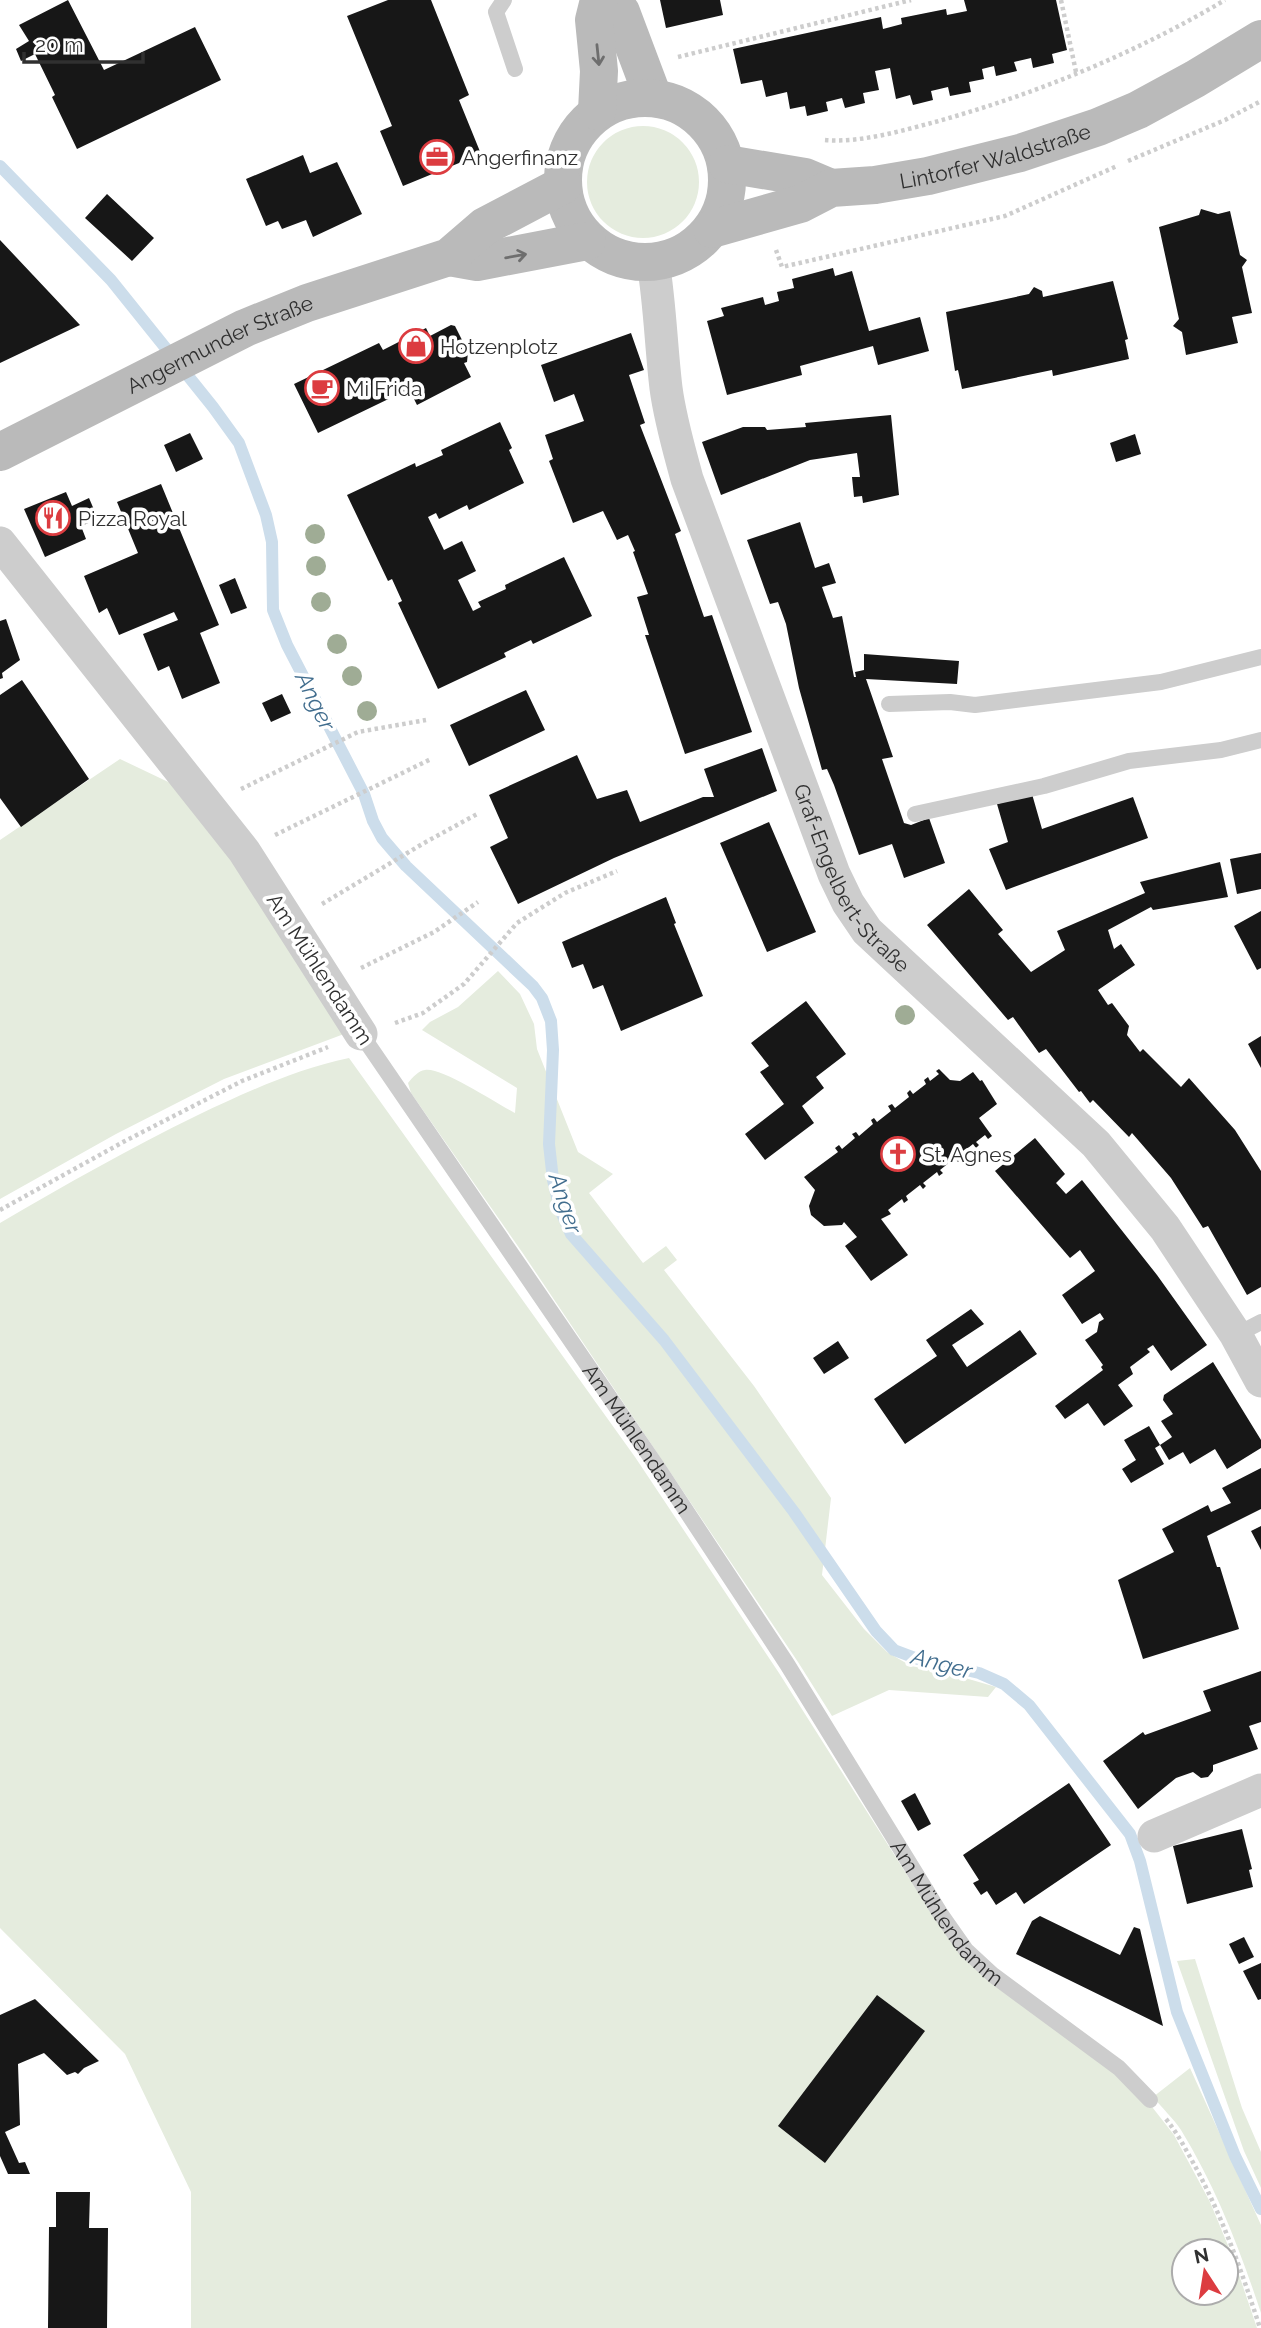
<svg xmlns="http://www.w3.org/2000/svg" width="1261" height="2328" font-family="Raleway,sans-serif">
<rect width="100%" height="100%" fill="#fff"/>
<path fill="#e5ecde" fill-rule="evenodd" d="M587 182a56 56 0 1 1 112 0a56 56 0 1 1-112 0Z
M120,759L183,789L316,983L344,1034L224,1079L116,1134L0,1199V840Z
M498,971L520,994L534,1024L537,1049L578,1152L613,1174L589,1193L643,1263L666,1246L677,1260L664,1270L754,1386L831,1498L822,1575L864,1629L887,1652L911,1666L948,1673L996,1687L988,1697L889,1690L832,1716L798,1662L522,1252L411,1093L408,1083C413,1077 418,1071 425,1070C442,1067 497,1104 515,1113L517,1088L422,1030L430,1022L458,1007Z
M349,1058L635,1457L779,1673L909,1878L962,1951L1116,2073L1149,2103L1174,2135L1210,2202L1234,2260L1257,2328H191V2192L125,2054L0,1928V1223C65,1185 130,1148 198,1115C247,1092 296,1069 349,1058ZM1184,2251H1226V2293H1184Z
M1195,1959L1242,2108L1261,2152V2188L1244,2151L1177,1961Z
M1190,2068L1261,2225V2313C1240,2250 1216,2187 1181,2130C1173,2118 1162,2108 1153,2097Z"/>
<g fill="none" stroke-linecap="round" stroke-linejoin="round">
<path stroke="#ccddeb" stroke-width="12" d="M0,166L111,280L213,407L239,443L266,515L272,542L273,610L287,645L364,794L373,821L382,838L406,866L533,986L542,998L551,1021L553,1050L549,1144L553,1180L560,1209L571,1234L664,1340L794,1512L876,1631L894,1650L918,1659L979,1673L1004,1684L1029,1705L1130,1834L1140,1861L1177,2012L1235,2156L1261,2209"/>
</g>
<path fill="#171717" d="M68,0L104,70L195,27L221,80L77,149L52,97L55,95L35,54L21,61L16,49L29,41L19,25Z
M388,0H431L469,95L459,100L481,154L403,186L380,131L392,126L347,16Z
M660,0H720L723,15L666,28Z
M964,0H1056L1067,50L1052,54L1054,63L1033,68L1031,58L1014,62L1017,71L996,76L994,66L982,69L984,79L969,82L971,92L950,96L948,87L931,91L933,100L913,105L910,95L896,99L890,68L875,71L879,90L863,93L865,103L845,108L842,98L826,102L828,111L807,116L805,106L790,109L787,92L766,97L762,80L741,84L733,49L881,17L883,29L902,24L901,18L946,9L947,15L967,11Z
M303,155L310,173L337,162L362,214L313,237L306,220L282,229L278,221L266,226L246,179Z
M107,194L154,238L132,261L85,218Z
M1201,209L1218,214L1230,211L1240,255L1247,260L1242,267L1252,313L1232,317L1238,343L1186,355L1182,332L1173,326L1179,319L1159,227L1199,215Z
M0,240L80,325L0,363Z
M833,268L835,276L852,271L869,331L920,317L929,351L878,365L873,346L800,366L802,375L727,395L707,321L724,316L721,308L763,297L765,305L779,301L777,292L794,288L792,279Z
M1113,281L1128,339L1125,340L1129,359L1053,376L1052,370L962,389L958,370L955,371L946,312L1029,294L1034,287L1042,291L1043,297Z
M451,325L455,326L468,352L467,362L464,363L471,377L417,405L410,391L404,394L403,392L318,433L294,384L379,343L383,350L426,328L430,336Z
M631,333L644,370L629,375L645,423L640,425L681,531L675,534L704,617L712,615L752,732L685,754L645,635H649L637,597L648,594L633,552L635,551L628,535L617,540L603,511L573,523L549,461L553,459L545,435L584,421L574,394L554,402L541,365Z
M891,415L899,495L863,503L862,496L854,497L852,477H860L857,453L810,460L721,495L702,442L743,427H765L767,430L806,427L805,423Z
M500,422L512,448L509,450L524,483L469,510L467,505L439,519L436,513L428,517L444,550L462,541L476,571L458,580L473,611L481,607L478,602L506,589L505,585L564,557L592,616L533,644L531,640L504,653L506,657L438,689L398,603L402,601L392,579L388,581L347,495L415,463L416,467L443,455L441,450Z
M190,433L203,459L176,472L164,445Z
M1135,434L1141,454L1116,462L1110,443Z
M161,484L219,625L200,633L220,683L182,699L169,666L158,671L143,634L178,620L174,612L119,635L107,608L99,613L84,576L138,553L117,502Z
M66,492L72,506L89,498L98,519L81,526L86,539L45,557L24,509Z
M800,522L815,568L829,563L836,583L822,587L833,618L842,616L854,677H856L855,672L864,670V654L959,661L957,684L866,679L893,757L882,759L904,823L911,825L929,818L945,863L904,878L892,844L859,855L834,785L827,769L822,770L799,688L786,624L778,602L770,604L747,540Z
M235,578L247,608L231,614L219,585Z
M6,619L20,660L2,673L3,678L0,679V621Z
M22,680L89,779L21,827L0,798V695Z
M526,690L545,730L469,766L450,725Z
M282,694L291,713L271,722L262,703Z
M762,748L777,791L614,858L518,904L490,847L508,838L489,795L577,755L597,799L627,790L640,822L703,797H714L704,769Z
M1032,794L1042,829L1133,797L1148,838L1006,890L989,849L1008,842L997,804Z
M769,822L816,932L767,952L720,843Z
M1261,853V889L1237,894L1230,859Z
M1220,862L1228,897L1153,910L1151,907L1108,930L1114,949L1121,944L1135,965L1098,990L1108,1005L1112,1003L1129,1026L1127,1035L1140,1052L1143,1049L1181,1087L1189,1078L1235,1130L1261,1171V1287L1247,1295L1208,1226L1203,1228L1171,1178L1132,1133L1129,1137L1093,1100L1090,1103L1081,1091L1079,1092L1046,1049L1039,1053L1013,1017L1008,1020L927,925L969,889L1003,930L998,934L1031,972L1065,950L1057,931L1145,893L1140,882Z
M666,897L676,923L674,924L703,996L621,1031L603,985L593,989L583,964L572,968L562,942Z
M1261,911V968L1257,970L1234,926Z
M806,1001L846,1054L816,1077L824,1088L802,1106L814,1123L765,1160L745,1134L784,1104L760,1072L769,1066L751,1043Z
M1261,1036V1068L1248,1044Z
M939,1069L950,1080L960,1081L973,1072L980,1081L982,1080L997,1104L979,1118L992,1136L988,1139L985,1135L976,1142L979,1145L976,1148L973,1144L958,1156L961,1159L958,1162L955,1158L940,1170L943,1173L939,1176L937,1172L923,1183L926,1186L923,1189L920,1185L906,1196L908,1200L904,1203L902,1199L888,1210L891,1214L881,1219L908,1255L871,1281L845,1246L857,1237L844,1222L842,1225L824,1226L811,1215L809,1206L815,1190L804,1177L838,1152L835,1148L839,1145L842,1149L855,1138L852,1134L856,1132L859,1136L873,1124L871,1120L874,1118L877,1122L891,1111L888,1106L892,1104L895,1108L909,1097L907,1093L910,1090L913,1094L926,1084L924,1080L928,1077L930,1081L939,1074L936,1071Z
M1035,1138L1065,1174L1056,1183L1066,1194L1082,1180L1157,1275L1207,1345L1171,1371L1153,1345L1147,1349L1150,1352L1130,1367L1133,1374L1118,1385L1133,1406L1104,1426L1088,1403L1065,1419L1055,1406L1103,1370L1101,1367L1103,1365L1085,1340L1097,1332L1099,1322L1104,1319L1100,1313L1082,1324L1062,1295L1095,1271L1080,1250L1070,1258L995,1171Z
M971,1309L984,1324L952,1345L967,1367L1020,1330L1037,1354L905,1444L874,1399L937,1356L926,1340Z
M838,1341L849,1358L824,1374L813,1358Z
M1213,1362L1261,1440V1448L1227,1469L1215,1449L1190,1464L1183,1452L1169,1460L1160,1445L1172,1437L1161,1421L1173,1414L1163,1400L1164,1395Z
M1149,1426L1160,1445L1155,1448L1164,1464L1131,1483L1122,1469L1136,1460L1124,1440Z
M1261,1468V1509L1207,1536L1217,1567H1220L1239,1629L1143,1659L1118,1580L1174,1552L1162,1529L1208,1505L1211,1512L1231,1503L1222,1488Z
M1261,1526V1550L1251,1531Z
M1261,1671V1722L1249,1726L1258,1749L1213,1765V1771L1208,1777L1201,1778L1193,1772L1176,1778L1138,1809L1103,1761L1143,1732L1145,1735L1211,1711L1203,1691Z
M1069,1783L1111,1845L1024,1904L1016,1892L996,1905L987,1891L981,1895L973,1883L979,1880L963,1855Z
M915,1793L931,1824L918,1831L901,1801Z
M1242,1829L1252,1869L1249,1870L1253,1887L1187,1904L1173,1846Z
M1040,1916L1120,1955L1134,1927L1140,1929L1163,2026L1016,1954L1032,1921Z
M1244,1937L1254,1957L1239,1964L1229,1944Z
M1261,1963V1999L1258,2000L1243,1971Z
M877,1995L925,2031L825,2163L778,2126Z
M35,1999L99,2061L84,2068L78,2074L75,2072L67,2075L44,2053L18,2064L20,2125L5,2132L19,2163L25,2162L30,2174H8L0,2156V2015Z
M56,2192H90L89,2228H108L107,2328H48L49,2227H56Z"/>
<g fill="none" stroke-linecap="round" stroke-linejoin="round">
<path stroke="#cdcdcd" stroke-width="4.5" stroke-dasharray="3.5 3.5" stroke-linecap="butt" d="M1061,0L1076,72
M678,57L911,0
M825,140C860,143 901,131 935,122C1036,94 1136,53 1225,0
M1128,161L1225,120L1261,101
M776,250L782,267L1005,216L1117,166
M241,789L358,732L426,720
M275,835L431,759
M322,904L424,843L479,813
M361,968L434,932L478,902
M395,1023L423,1013L464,984L517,923L565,893L617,871
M0,1210L125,1141L242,1081L328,1047
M1166,2119C1178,2134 1186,2150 1195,2166C1223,2218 1242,2272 1260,2328"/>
<g stroke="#cdcdcd" stroke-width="16">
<path d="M504,0L496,12L515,69"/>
<path d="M889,704L950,702L975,705L1161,682L1261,657"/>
<path d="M915,814L1044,786L1129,761L1221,750L1261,740"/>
<path id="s1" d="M361,1034L658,1468L787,1664L940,1913L966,1950L993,1975L1119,2068L1150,2100"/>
<path d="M1236,1335L1261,1322"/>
</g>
<g stroke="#cdcdcd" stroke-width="33">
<path id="s2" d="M653,262C660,304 661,346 666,388C670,419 679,449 687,479L834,874L848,903L867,931L1096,1144L1165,1228L1236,1335L1261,1381"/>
<path d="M0,543L244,851L361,1034"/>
<path d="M1154,1836L1261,1790"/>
</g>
<g stroke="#bababa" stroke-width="38">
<path d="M609,0L621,12L653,97"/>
<circle cx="645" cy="180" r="82"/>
<path d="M597,111L599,71L594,20L599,0"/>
<path d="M727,164L805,177L831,188"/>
<path id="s3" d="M712,229L800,204L831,188L875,185L928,176L1020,153L1098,127L1138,110L1195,79L1261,39"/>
<path d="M449,257L477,262L587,241"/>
<path id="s4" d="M0,452L245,328L307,303L449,257L485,226L563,185"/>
</g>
</g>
<g fill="#9fac95">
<circle cx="315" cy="534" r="10"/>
<circle cx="316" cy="566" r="10"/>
<circle cx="321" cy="602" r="10"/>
<circle cx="337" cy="644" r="10"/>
<circle cx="352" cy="676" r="10"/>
<circle cx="367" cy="711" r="10"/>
<circle cx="905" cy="1015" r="10"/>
</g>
<defs><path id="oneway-shaft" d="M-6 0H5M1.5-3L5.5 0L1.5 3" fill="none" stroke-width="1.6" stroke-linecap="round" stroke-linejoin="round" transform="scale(1.75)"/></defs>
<g stroke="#6e6e6e">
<use href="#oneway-shaft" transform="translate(598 55) rotate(84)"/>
<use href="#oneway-shaft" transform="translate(516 256) rotate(-10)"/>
</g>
<defs>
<g id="office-ring" transform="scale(1.75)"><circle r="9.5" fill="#fff" stroke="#dc3c40" stroke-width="1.5"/><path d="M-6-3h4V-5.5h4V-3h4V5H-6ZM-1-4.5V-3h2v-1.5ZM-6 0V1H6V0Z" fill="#dc3c40"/></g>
<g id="shop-ring" transform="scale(1.75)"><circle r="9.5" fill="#fff" stroke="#dc3c40" stroke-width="1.5"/><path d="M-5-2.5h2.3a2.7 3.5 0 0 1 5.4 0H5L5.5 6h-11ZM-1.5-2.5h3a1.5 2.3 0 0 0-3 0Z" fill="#dc3c40"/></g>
<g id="cafe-ring" transform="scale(1.75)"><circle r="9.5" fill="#fff" stroke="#dc3c40" stroke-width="1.5"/><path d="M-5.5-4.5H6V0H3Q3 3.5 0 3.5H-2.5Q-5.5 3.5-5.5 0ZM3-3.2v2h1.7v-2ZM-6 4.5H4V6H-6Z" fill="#dc3c40"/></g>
<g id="restaurant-ring" transform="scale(1.75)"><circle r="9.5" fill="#fff" stroke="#dc3c40" stroke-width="1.5"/><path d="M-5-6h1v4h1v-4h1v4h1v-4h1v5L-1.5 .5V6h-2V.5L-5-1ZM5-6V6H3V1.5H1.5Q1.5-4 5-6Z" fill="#dc3c40"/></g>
<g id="church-ring" transform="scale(1.75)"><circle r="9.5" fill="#fff" stroke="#dc3c40" stroke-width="1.5"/><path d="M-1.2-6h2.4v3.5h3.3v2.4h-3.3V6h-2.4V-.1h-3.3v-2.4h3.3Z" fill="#dc3c40"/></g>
</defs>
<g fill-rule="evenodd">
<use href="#office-ring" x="437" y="157"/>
<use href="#shop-ring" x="416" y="346"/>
<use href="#cafe-ring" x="322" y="388"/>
<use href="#restaurant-ring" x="53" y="518"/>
<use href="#church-ring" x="898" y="1154"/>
</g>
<g text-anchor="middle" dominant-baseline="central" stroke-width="7" stroke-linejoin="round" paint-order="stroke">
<g font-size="21" fill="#303030" stroke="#fff">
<text stroke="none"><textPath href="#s3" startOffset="294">Lintorfer Waldstraße</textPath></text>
<text stroke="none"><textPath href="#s4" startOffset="245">Angermunder Straße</textPath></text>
<text stroke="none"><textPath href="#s2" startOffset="654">Graf-Engelbert-Straße</textPath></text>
<text transform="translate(320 969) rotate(57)">Am Mühlendamm</text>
<text stroke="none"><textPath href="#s1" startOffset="490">Am Mühlendamm</textPath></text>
<text stroke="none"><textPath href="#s1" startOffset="1057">Am Mühlendamm</textPath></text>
</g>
<g font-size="21" fill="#303030" stroke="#fff" text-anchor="start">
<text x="462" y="157">Angerfinanz</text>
<text x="440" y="346">Hotzenplotz</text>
<text x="346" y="388">Mi Frida</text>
<text x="78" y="518">Pizza Royal</text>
<text x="922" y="1154">St. Agnes</text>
</g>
<g font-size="23" font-style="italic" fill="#416d8e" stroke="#fff">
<text transform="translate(316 701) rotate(64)">Anger</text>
<text transform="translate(566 1203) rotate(72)">Anger</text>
<text transform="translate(942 1663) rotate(15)">Anger</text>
</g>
</g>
<g transform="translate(1205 2272) rotate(348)"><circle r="33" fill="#ffffff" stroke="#acacac" stroke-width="2"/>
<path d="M0-5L12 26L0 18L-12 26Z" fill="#dc3c40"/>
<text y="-10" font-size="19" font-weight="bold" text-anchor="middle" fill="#303030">N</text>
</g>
<path d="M24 52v10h119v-10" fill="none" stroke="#303030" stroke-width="3.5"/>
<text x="35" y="52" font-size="21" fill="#303030" stroke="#ffffff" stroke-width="5" paint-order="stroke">20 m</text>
</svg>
